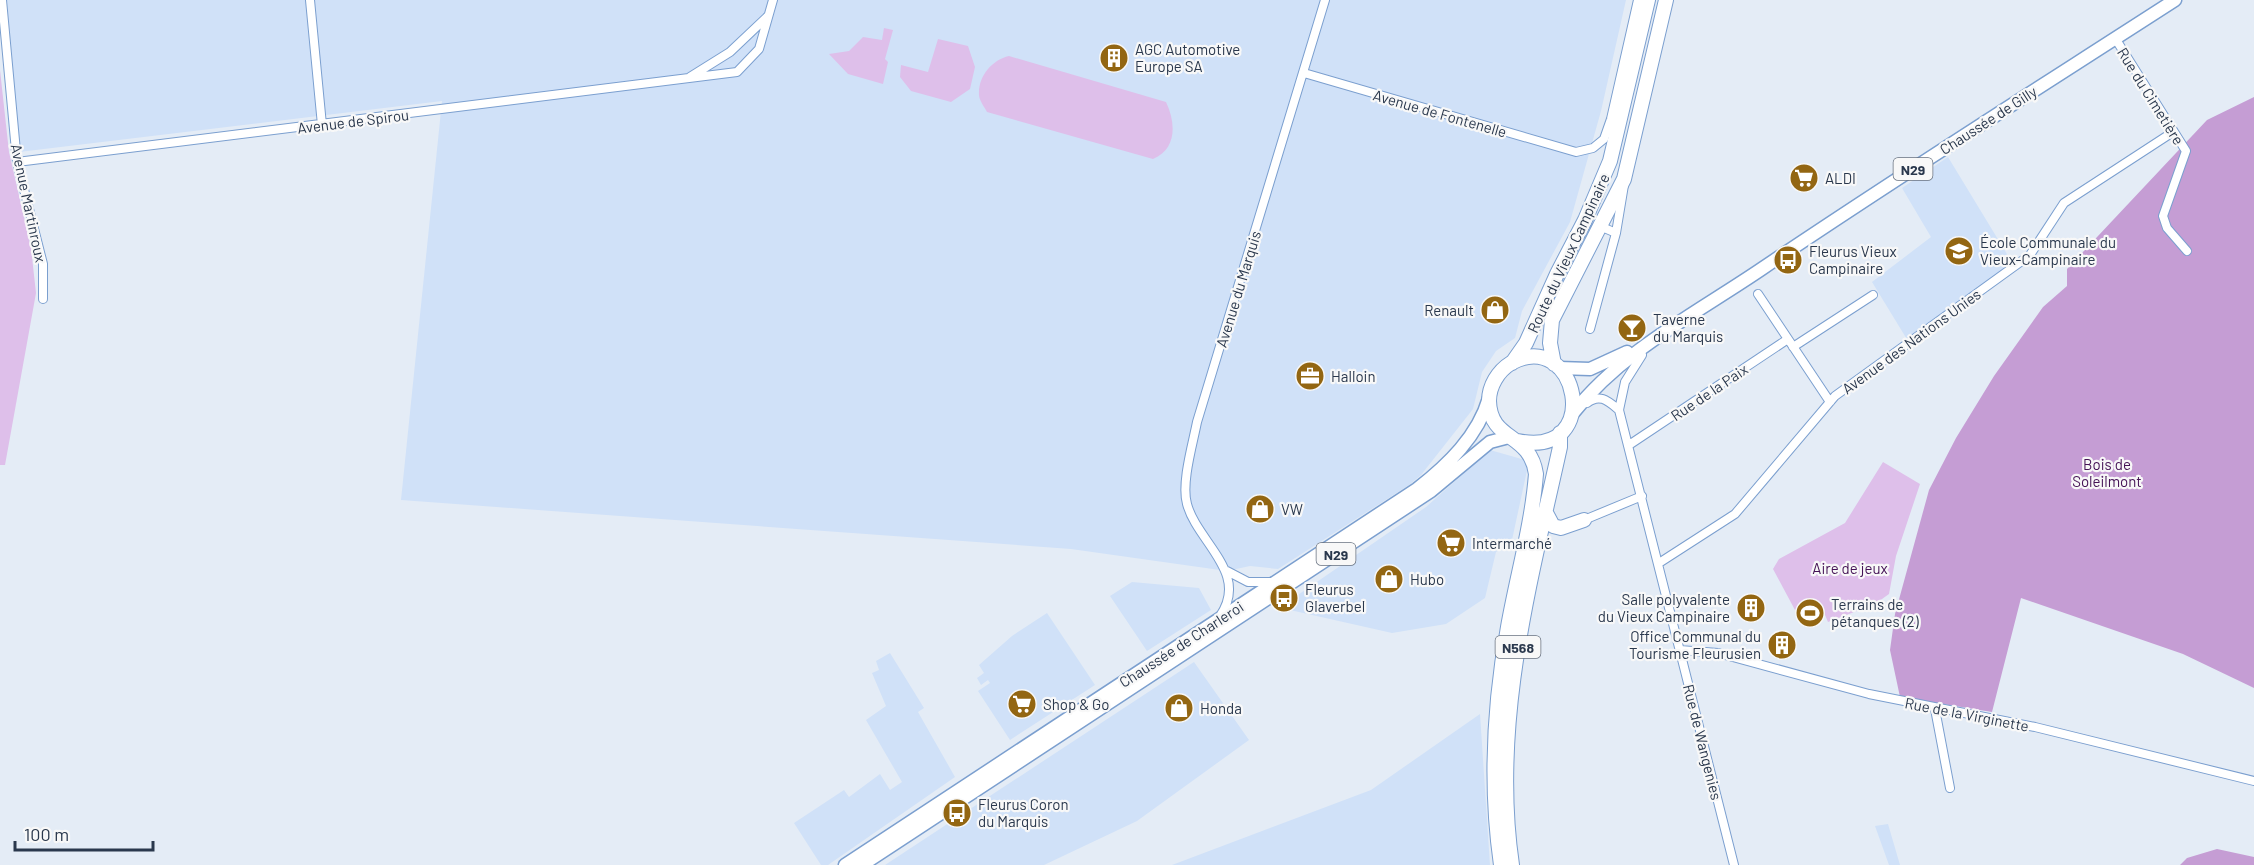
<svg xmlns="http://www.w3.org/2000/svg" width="2254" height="865" font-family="Barlow,sans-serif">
<rect width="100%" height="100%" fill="#e4ecf6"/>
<path fill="#d0e1f8" d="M7,0H1626L1601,111L1570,222L1522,311L1515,338L1496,351L1482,372L1473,409L1421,475L1409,485L1278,569L1250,566L1227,571L1071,549L401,500L442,101L19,152Z
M1948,157L2013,264L1908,341L1872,282L1931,237L1902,188Z
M1490,450L1529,461L1512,540L1496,552L1485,598L1446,624L1392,633L1290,610L1292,599L1426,507Z
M1132,582L1199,588L1211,610L1147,651L1110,596Z
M1047,613L1095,685L1010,740L978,691L990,683L988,680L981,685L977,678L984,673L979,665L1012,636Z
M890,653L924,708L918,712L955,777L828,865H821L794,823L844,790L849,797L880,774L890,790L902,782L866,720L886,706L872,673L879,670L876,661Z
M1194,662L1249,740L1137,821L1044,865H885Z
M1480,714L1490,865H1172L1371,790Z
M1888,824L1900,865H1889L1875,826Z"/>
<path fill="#debfea" d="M884,28L893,30L885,59L888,62L883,84L848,74L829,54L849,51L863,37L882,40Z
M938,39L968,46L975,67L970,89L951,102L911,91L900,77L901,65L928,72Z
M1009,56L1166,102C1176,123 1177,149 1153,159L987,112C985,108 979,100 979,95C978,76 992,60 1009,56Z
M0,70L9,152L31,248L36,293L5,465H0Z
M1883,462L1920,484L1896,556L1889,594L1875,604L1828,622L1820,603L1795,610L1773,569L1779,559L1845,523Z
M1816,605L1820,613L1804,620L1801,612Z"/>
<path fill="#c59dd4" d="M2254,97V688L2183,654L2021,598L1992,712L1900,697L1890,650L1895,614L1929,490L1956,438L1994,376L2043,307L2067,286V269L2207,120Z
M2217,849L2254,857V865H2180L2187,858Z"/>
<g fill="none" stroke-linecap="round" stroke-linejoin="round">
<g stroke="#7b9fcf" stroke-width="10">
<path id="street" d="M2,0L17,162L43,264V299
M310,0L322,125
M2115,38L2186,151L2163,216L2167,228L2187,251
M1304,73L1576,152L1593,148L1604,139L1611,119L1638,0
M690,77L730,52L768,16
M17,162L737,72L759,49L773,0
M1602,227L1616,233L1624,185
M1758,294L1830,402
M1590,329L1616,233
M1793,347L1873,295
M1640,352L1642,355L1625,382L1619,410L1734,865
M1587,403C1600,393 1608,401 1619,410
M1629,445L1788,339
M1584,520L1642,496
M1659,563L1735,514L1835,396L2030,255L2064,203L2173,132
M1227,571L1248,582H1271
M1220,616C1250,573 1197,542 1187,504C1181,483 1193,443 1197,422L1325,0
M1680,650L1718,653L1869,694L2035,727L2254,781
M1935,709L1950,788"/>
</g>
<g stroke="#7b9fcf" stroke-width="15">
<path id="primary" d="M1559,368L1590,369L1627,352
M1573,413C1623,350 1697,313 1763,268C1899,176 2037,89 2175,0
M845,865L1417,489C1448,465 1478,436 1489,398
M862,865L1431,491L1490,442L1509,437"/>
</g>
<g stroke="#7b9fcf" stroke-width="16">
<path id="highway" d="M1512,363L1526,343L1557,274L1585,220L1610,161L1648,0
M1554,364L1550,343L1552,320L1624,179L1666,0
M1545,511L1553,526L1561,528L1584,520
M1501,865C1490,788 1494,704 1508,627C1517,576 1532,525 1536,474C1530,432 1490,442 1489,401C1489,386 1498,371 1511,363C1578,326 1605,459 1518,441
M1512,865C1491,724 1530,583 1560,447V433"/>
</g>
<use href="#street" stroke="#fff" stroke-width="8"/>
<use href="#primary" stroke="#fff" stroke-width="12"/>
<use href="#highway" stroke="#fff" stroke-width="14"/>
</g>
<defs>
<g id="building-disc" transform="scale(1.5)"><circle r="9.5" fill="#936612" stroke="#f8f8f8"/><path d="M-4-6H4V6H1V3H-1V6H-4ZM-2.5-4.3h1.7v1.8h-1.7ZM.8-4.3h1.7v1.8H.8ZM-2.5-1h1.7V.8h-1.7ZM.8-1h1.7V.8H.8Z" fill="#fff"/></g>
<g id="supermarket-disc" transform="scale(1.5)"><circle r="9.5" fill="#936612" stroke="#f8f8f8"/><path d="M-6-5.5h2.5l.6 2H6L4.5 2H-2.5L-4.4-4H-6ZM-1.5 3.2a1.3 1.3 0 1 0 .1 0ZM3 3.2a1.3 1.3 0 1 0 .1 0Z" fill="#fff"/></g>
<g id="school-disc" transform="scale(1.5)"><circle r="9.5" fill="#936612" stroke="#f8f8f8"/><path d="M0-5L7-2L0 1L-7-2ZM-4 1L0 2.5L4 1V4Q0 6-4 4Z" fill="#fff"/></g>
<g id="bus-disc" transform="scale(1.5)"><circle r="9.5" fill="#936612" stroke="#f8f8f8"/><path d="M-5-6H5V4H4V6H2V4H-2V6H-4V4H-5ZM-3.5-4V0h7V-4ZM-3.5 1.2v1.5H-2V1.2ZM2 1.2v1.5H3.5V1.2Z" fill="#fff"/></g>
<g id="shop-disc" transform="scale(1.5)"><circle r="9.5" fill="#936612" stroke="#f8f8f8"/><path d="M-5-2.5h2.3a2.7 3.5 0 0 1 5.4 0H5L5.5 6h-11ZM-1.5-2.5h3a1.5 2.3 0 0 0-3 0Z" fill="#fff"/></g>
<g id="bar-disc" transform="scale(1.5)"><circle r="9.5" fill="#936612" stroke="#f8f8f8"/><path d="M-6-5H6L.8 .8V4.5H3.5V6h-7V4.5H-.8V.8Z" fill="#fff"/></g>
<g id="office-disc" transform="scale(1.5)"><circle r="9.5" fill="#936612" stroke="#f8f8f8"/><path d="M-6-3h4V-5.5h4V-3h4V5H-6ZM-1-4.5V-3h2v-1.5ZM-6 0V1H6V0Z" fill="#fff"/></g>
<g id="stadium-disc" transform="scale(1.5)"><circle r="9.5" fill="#936612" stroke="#f8f8f8"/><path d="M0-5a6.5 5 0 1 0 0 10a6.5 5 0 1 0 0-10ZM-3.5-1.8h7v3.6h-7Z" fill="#fff"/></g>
</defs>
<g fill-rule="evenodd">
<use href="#building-disc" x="1114" y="58"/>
<use href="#supermarket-disc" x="1804" y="178"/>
<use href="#school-disc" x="1959" y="251"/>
<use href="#bus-disc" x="1788" y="260"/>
<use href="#shop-disc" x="1495" y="310"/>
<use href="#bar-disc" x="1632" y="328"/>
<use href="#office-disc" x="1310" y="376"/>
<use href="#shop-disc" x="1260" y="509"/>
<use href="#supermarket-disc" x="1451" y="543"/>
<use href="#shop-disc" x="1389" y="579"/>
<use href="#bus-disc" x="1284" y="598"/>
<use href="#building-disc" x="1751" y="608"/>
<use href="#stadium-disc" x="1810" y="613"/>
<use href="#building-disc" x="1782" y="645"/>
<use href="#supermarket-disc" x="1022" y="704"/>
<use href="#shop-disc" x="1179" y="708"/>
<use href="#bus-disc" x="957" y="813"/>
</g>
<g text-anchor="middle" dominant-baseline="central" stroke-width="4.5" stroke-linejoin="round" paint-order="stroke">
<g fill="#f8f8f8" stroke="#687280" stroke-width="1.5">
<rect x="1893.5" y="158" width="39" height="22" rx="4.5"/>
<rect x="1316.5" y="543" width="39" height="22" rx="4.5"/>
<rect x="1495.5" y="636" width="45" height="22" rx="4.5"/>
</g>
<g font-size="14" font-weight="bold" fill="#2a384d">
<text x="1913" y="169">N29</text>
<text x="1336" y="554">N29</text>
<text x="1518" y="647">N568</text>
</g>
<g font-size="15" fill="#2a384d" stroke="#f8f8f8" text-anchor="start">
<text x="1135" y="49">AGC Automotive<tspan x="1135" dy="17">Europe SA</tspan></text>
<text x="1825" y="178">ALDI</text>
<text x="1980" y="242">École Communale du<tspan x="1980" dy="17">Vieux-Campinaire</tspan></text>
<text x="1809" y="251">Fleurus Vieux<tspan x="1809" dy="17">Campinaire</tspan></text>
<text x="1474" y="310" text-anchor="end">Renault</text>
<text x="1653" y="319">Taverne<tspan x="1653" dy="17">du Marquis</tspan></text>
<text x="1331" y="376">Halloin</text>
<text x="1281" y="509">VW</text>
<text x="1472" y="543">Intermarché</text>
<text x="1410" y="579">Hubo</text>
<text x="1305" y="589">Fleurus<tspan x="1305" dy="17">Glaverbel</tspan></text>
<text x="1730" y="599" text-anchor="end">Salle polyvalente<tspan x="1730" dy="17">du Vieux Campinaire</tspan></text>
<text x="1831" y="604">Terrains de<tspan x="1831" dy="17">pétanques (2)</tspan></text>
<text x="1761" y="636" text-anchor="end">Office Communal du<tspan x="1761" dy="17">Tourisme Fleurusien</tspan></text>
<text x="1043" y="704">Shop &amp; Go</text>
<text x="1200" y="708">Honda</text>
<text x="978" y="804">Fleurus Coron<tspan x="978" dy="17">du Marquis</tspan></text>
</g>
<g font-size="15" fill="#2a384d" stroke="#f8f8f8">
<text transform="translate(2151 96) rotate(58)">Rue du Cimetière</text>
<text transform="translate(1440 113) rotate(16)">Avenue de Fontenelle</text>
<text transform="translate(1988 120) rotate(-33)">Chaussée de Gilly</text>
<text transform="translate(353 121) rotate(-7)">Avenue de Spirou</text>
<text transform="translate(29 203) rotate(78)">Avenue Martinroux</text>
<text transform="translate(1568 253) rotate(-65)">Route du Vieux Campinaire</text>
<text transform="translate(1238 289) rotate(-73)">Avenue du Marquis</text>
<text transform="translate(1911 341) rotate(-36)">Avenue des Nations Unies</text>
<text transform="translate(1709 392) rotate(-34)">Rue de la Paix</text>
<text transform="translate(1181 644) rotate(-33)">Chaussée de Charleroi</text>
<text transform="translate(1967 714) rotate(11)">Rue de la Virginette</text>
<text transform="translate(1703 742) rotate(76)">Rue de Wangenies</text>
</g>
<g font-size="15" fill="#441255" stroke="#f8f8f8">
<text x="2107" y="464">Bois de<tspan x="2107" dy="17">Soleilmont</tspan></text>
<text x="1850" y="568">Aire de jeux</text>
</g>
</g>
<path d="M15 841v9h138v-9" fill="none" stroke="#2a384d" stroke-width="3"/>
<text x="24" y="841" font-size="18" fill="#2a384d" stroke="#f8f8f8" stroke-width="4.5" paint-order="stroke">100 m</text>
</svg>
